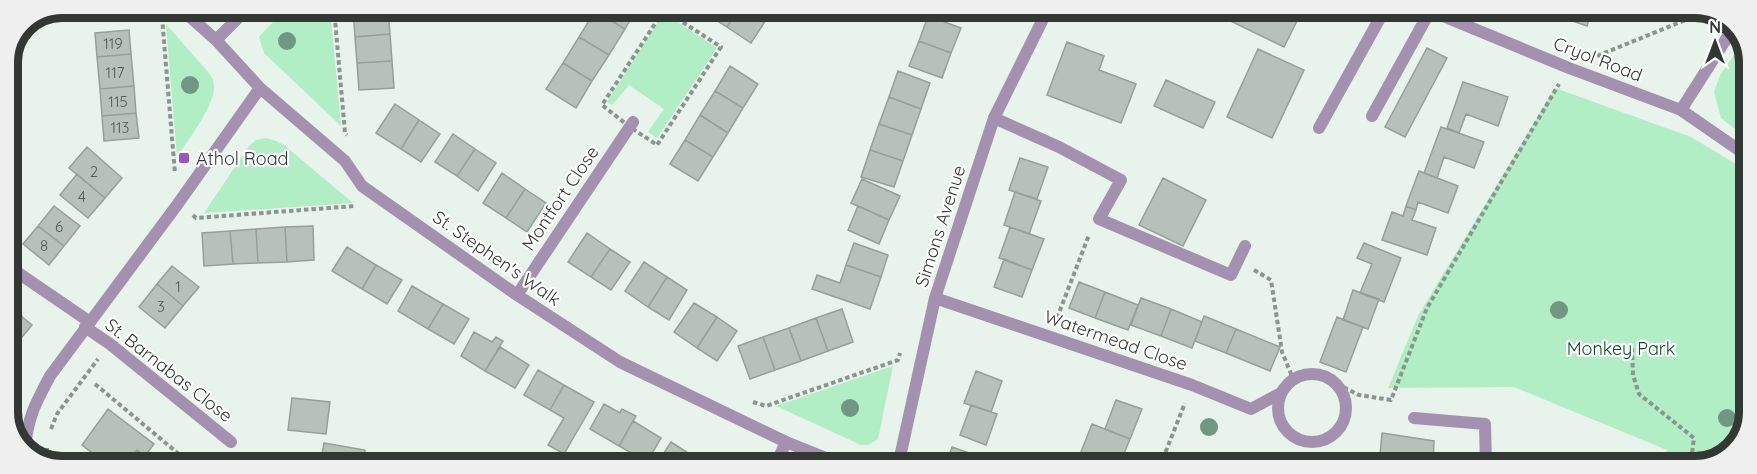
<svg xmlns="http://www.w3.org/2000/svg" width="1757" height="474" font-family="Quicksand,sans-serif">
<rect width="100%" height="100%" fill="#e7f3eb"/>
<path fill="#b1edc5" d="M286,8H330L341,126L264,53L259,37Z
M664,13L717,48L657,138L648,132L664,109L629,85L612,105L607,102Z
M166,24L208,72C211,76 214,80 214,85C216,104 188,140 177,157Z
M1743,42L1749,58V140L1721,118L1714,92L1720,75Z
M1555,88L1691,137L1741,167L1749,174L1748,426L1729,455L1696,466H1661L1667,450L1514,387L1388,388L1418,316Z
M266,138L276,141L284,145L353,203L204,213L249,146L256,140Z
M893,366L878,439L868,445H861L776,406Z"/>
<path fill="#b5c1b9" stroke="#95a098" stroke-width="1.5" d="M353,8H388L390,34L355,37Z
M596,8H637L625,29L595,11Z
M706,8H739L727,27L703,12Z
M739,8H761L770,14L751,43L727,27Z
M951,8H984L978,20Z
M1209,9H1303L1284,47L1208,10Z
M1540,9H1567L1564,18Z
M1567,9H1593L1587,26L1564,18Z
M595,11L625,29L609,55L579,37Z
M928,16L961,28L951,53L919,41Z
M129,30L131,54L97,57L95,33Z
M390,34L392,61L357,63L355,37Z
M579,37L609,55L592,81L563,63Z
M919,41L951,53L942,78L909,66Z
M1067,42L1104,56L1099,70L1136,84L1121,123L1047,95Z
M1427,48L1447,58L1405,137L1385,127Z
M1258,49L1304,70L1272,138L1227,117Z
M131,54L134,86L100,89L97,57Z
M392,61L394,88L359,90L357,63Z
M563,63L592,81L576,108L546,89Z
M730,66L758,84L743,108L715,91Z
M898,71L930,83L921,109L889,97Z
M1166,80L1215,102L1203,128L1154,106Z
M1463,82L1508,97L1498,126L1466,114L1459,133L1447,128Z
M134,86L136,113L102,116L100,89Z
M715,91L743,108L728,133L700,115Z
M889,97L921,109L912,135L879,124Z
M395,104L419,120L401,149L376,133Z
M136,113L139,138L104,141L102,116Z
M700,115L728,133L713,157L685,140Z
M419,120L440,134L421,162L401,149Z
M879,124L912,135L903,161L870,150Z
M1441,127L1484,142L1474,168L1444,157L1437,178L1424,173Z
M453,134L475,149L457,176L435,162Z
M685,140L713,157L698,181L670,164Z
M87,147L122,178L105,198L69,168Z
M475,149L496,163L478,191L457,176Z
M870,150L903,161L894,187L861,177Z
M1020,158L1048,167L1037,199L1009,190Z
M1419,171L1458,186L1448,213L1418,202L1416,210L1406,206Z
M502,173L525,189L506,218L483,203Z
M77,174L105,198L88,218L60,195Z
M1163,178L1206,200L1183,246L1139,225Z
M862,179L900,196L889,220L851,203Z
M525,189L546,203L527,232L506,218Z
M1015,192L1041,201L1029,234L1004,225Z
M54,206L80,226L64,246L38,226Z
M858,206L889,220L879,244L848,230Z
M1406,206L1416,210L1412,220L1436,228L1427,255L1382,240L1392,212L1403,216Z
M38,226L64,246L49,265L23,244Z
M313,226L314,260L287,262L285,227Z
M285,227L287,262L258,263L256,229Z
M1010,227L1044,239L1032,270L999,258Z
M256,229L258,263L233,264L230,231Z
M230,231L233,264L204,266L202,233Z
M587,233L610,249L591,277L568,262Z
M854,243L888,255L881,277L846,265Z
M1364,243L1401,258L1384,302L1360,293L1372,264L1357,258Z
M347,247L376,265L362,289L332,271Z
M610,249L630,262L611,290L591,277Z
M1004,259L1032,270L1022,297L994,287Z
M644,262L667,277L648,307L625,291Z
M376,265L402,280L387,304L362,289Z
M846,265L881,277L870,309L812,289L817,275L840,283Z
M172,266L199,287L183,306L157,284Z
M667,277L687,290L669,320L648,307Z
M1079,282L1105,292L1095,318L1069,308Z
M157,284L183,306L165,328L139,307Z
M412,286L443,304L428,329L398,311Z
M1353,290L1379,299L1368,329L1343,320Z
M1105,292L1138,305L1128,330L1095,318Z
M1141,298L1171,309L1161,336L1131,325Z
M694,303L717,317L697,348L674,332Z
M443,304L469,319L454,344L428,329Z
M8,305L32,325L18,342L8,334Z
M842,309L853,342L828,351L816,318Z
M1171,309L1202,322L1192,348L1161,336Z
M1204,316L1236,329L1226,353L1195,341Z
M717,317L737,331L717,361L697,348Z
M1337,317L1363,327L1346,372L1320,362Z
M816,318L828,351L801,361L789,328Z
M789,328L801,361L775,370L763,337Z
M1236,329L1280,347L1270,371L1226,353Z
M474,332L492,342L496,337L503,341L485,371L461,356Z
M8,334L18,342L8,355Z
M763,337L775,370L750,379L738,346Z
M500,347L529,365L515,388L485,371Z
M538,370L564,385L550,410L524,395Z
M976,371L1002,381L991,412L964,403Z
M564,385L594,402L564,454L548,445L564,418L550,410Z
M292,398L330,402L326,434L288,430Z
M1116,400L1142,409L1130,439L1105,429Z
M604,404L620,413L622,409L636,416L619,446L590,429Z
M971,405L997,414L986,445L960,435Z
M108,409L154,444L145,456L137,450L126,465H108L82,445Z
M633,421L661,438L647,462L619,446Z
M1092,424L1130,439L1119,466H1102L1079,457Z
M1382,433L1434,441L1433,466H1379Z
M671,442L699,460L696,465H656Z
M324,443L365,450L363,465H320Z
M952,447L989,460L988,466H946Z"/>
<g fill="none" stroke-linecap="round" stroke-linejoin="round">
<path stroke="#8b948e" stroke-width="4" stroke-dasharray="4.5 3" stroke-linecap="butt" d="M334,8L345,133L347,135
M664,10L721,47L657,145L630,127L602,105Z
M162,17L175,174
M1597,56L1710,10
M193,215L196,218L355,206
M1254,270L1271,280L1282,352L1292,376
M1057,318L1089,235
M1632,348L1633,375L1639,394L1694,438L1692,454L1687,466
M95,384L192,465
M1337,384L1359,395L1391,400L1427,308L1559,84
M753,402L766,406L898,360L900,353
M51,429L57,414L98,359
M47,448V454L53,465
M1160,466L1185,403"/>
<path stroke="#a391af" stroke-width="12" d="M1372,116L1430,11
M994,118L1059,147L1121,180L1099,219L1231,275L1245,246
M1319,128L1385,9
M8,266L90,322
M1414,418L1485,424L1486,466
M775,466L786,442"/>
<path stroke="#a391af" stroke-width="12" d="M180,8L216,40L260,88L345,161L362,186L517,295L620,362L786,442L846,466
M1426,9L1569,68L1681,110L1749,157
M216,40L248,8
M1681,110L1735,25
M517,295L633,122
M935,298L1192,385L1251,409L1281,393
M85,327L110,344L231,442
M1278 408a34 34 0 1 1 68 0a34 34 0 1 1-68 0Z
M25,450C27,419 35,404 50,376L177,205L260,88
M898,466L935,298L994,118L1048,9"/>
</g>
<g fill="#709781">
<circle cx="287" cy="41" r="9"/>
<circle cx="190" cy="85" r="9"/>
<circle cx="1559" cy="310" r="9"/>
<circle cx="850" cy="408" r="9"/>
<circle cx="1727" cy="418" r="9"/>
<circle cx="1209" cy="427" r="9"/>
</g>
<rect fill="#9c53c6" stroke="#fff" stroke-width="2" x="178" y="152" width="12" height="12" rx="3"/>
<g text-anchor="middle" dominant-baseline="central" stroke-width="4.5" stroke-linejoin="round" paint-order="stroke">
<g font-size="15" fill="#545a56">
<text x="113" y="43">119</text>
<text x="115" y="72">117</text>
<text x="118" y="101">115</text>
<text x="120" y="127">113</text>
<text x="94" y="171">2</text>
<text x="82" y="196">4</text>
<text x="59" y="226">6</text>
<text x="44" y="245">8</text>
<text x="178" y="286">1</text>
<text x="161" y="306">3</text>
</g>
<g font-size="18" fill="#333835" stroke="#fff">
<text transform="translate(1598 59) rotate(21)">Cryol Road</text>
<text transform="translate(560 198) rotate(-56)">Montfort Close</text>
<text transform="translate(940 226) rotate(-72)">Simons Avenue</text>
<text transform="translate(497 258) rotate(35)">St. Stephen's Walk</text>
<text transform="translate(1116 340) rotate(19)">Watermead Close</text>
<text transform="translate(169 370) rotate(38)">St. Barnabas Close</text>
</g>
<g font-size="18" fill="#333835" stroke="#fff" text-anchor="start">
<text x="196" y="158">Athol Road</text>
</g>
<g font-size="18" fill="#0f4b2b" stroke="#fff">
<text x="1621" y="348">Monkey Park</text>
</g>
</g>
<path d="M0 0H1757V474H0ZM62 18H1695A44 44 0 0 1 1739 62V412A44 44 0 0 1 1695 456H62A44 44 0 0 1 18 412V62A44 44 0 0 1 62 18Z" fill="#efefef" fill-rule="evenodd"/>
<path fill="none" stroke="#333835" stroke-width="8" d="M62 18H1695A44 44 0 0 1 1739 62V412A44 44 0 0 1 1695 456H62A44 44 0 0 1 18 412V62A44 44 0 0 1 62 18Z"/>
<g transform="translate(1715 42)" stroke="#ffffff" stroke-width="4.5" paint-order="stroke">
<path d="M0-4.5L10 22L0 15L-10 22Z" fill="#333835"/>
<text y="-9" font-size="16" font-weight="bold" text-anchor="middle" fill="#333835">N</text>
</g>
</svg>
